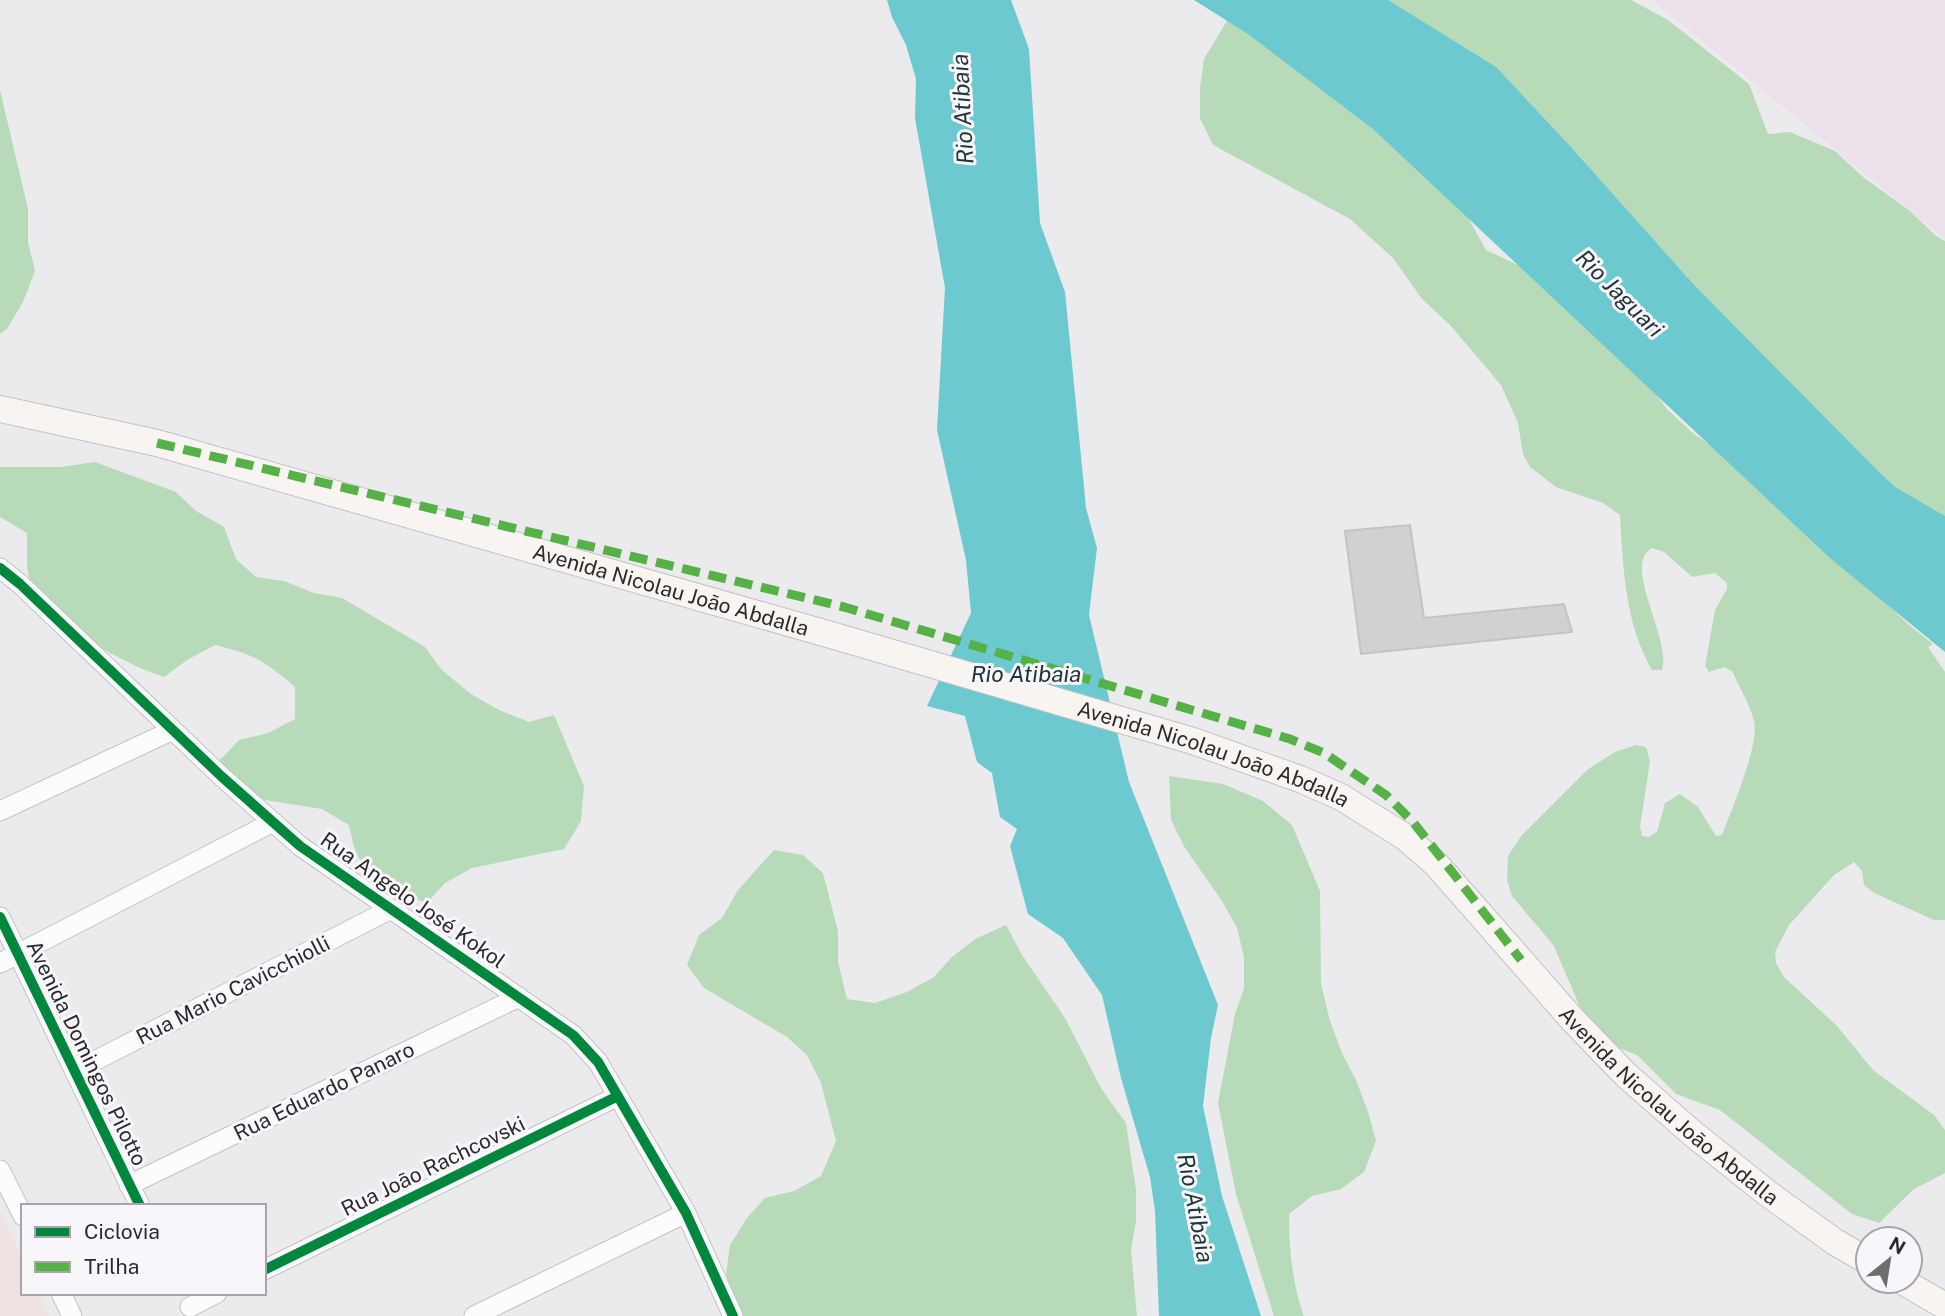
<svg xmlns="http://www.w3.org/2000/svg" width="1945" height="1316" font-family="'Public Sans',sans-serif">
<rect width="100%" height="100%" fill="#ebeaec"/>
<path fill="#ece1eb" d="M1652,0H1945V239Z"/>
<path fill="#f0e1e3" d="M0,1213L23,1261V1293H38L49,1316H0Z"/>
<path fill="#b7dbb9" d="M1305,0H1631L1668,20L1749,84L1768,134L1790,132L1835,151L1863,177L1910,211L1936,236L1945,241V562Z
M1236,6L1461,205L1486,250L1537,274L1625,353L1667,409L1694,434L1744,468L1909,625L1933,644L1928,647L1945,672V920H1934L1874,893L1864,885L1862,871L1854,862L1834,875L1789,925L1775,952L1776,963L1784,977L1837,1026L1873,1070L1934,1115L1945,1130V1173L1914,1189L1879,1223L1852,1214L1720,1110L1676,1094L1637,1055L1601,1041L1591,1033L1554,946L1512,896L1507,880L1508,856L1521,836L1587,770L1615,752L1636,745L1646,747L1650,761L1640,827L1642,836L1649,837L1657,832L1665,803L1680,794L1698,807L1716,836L1722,835C1731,811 1760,744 1754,721C1750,704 1739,687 1732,671L1724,667L1709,672L1705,666L1715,610L1727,589V583L1715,573L1692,577L1664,552L1652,548C1621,564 1672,639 1662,670H1652C1625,623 1623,568 1620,515L1603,503L1556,487L1530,467L1523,454L1518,423L1501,385L1450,325L1422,299L1393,258L1350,219L1213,145L1200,118V87L1204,59Z
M0,90L28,209V242L35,271L23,302L7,329L0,334Z
M95,462L176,492L196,511L224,527L236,559L256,577L284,581L314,593L342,598L425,647L442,670L471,694L499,710L529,722L554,715L584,786L581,821L564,849L472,868L445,883L427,903C400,893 367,881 356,852C353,844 351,834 349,825L322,809L265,800L238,783L220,760L239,740L268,733L295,719V687C265,661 253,654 215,645L187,660L164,677C119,662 68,630 32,598L27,565V533L0,517V467H61Z
M1169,776L1223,784L1263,801L1292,825L1320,891L1321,984L1330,1021L1342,1053L1356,1080L1368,1112L1376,1141L1364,1172L1341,1189L1312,1196L1289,1214C1289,1249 1292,1283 1304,1316H1274L1236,1194L1218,1103L1235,1014L1244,988V957L1237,928L1222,901L1185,848L1171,820Z
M774,850L803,855L823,873L838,931V962L847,999L875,1003L907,992L934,977L952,957L975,939L1006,925L1022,955L1065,1018L1102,1090L1126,1123L1136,1190V1221L1131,1250L1137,1316H741L733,1303L726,1274L730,1245L747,1218L765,1198L794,1191L821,1176L836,1141L821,1083L807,1055L787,1037L704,988L687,965L699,935L722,918L738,890Z"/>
<path fill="#6bc9cf" d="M887,0H1011L1029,49L1040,223L1065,292L1086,508L1097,548L1089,615L1129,782L1218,1005L1211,1038L1203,1106L1222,1196L1261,1316H1159L1155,1211L1150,1177L1121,1078L1102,995L1063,938L1028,914L1010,846L1017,829L1000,817L992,773L977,762L965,716L927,706L971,613L966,560L937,430L945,288L915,118L916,79L906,45L892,17Z
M1194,0H1388L1496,67L1569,145L1695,286L1881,474L1895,487L1945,516V652L1831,559L1373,129L1248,34Z"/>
<path fill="#d2d1d1" stroke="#c4c3c3" stroke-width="2" d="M1410,525L1424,618L1564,604L1572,632L1361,654L1345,531Z"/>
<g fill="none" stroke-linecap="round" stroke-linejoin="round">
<g stroke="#c3c2c4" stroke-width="21">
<path id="minor" d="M0,568L20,584L221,776L300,846L573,1035L598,1062L686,1213L733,1316
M0,811L173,730
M0,917L140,1206
M0,963L273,822
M75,1071L391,909
M0,1170L23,1216
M129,1185L519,997
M264,1270L618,1096
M61,1293L72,1316
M190,1307L217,1293
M474,1316L686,1213"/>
</g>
<g stroke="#c3c2c4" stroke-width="28">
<g id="secondary">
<path id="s1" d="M0,409L157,443L838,637L1193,741L1300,779L1341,797L1405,837L1436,864L1572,1019L1626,1075L1692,1133L1767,1193L1835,1242L1868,1261"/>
<path d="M1902,1281L1945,1306"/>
</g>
</g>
<use href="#minor" stroke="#fcfcfc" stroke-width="19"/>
<use href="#secondary" stroke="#f7f4f2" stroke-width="26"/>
<path stroke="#56b246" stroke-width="9" stroke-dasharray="18 9" stroke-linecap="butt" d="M157,443L844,607L1290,739L1324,753L1386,795L1413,822L1521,960"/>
<g stroke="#f9f6fb" stroke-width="15">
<path id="cycleway" d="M0,568L20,584L221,776L300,846L573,1035L598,1062L686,1213L733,1316
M0,917L140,1206
M264,1270L618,1096"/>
</g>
<use href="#cycleway" stroke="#00873e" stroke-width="10"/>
</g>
<g text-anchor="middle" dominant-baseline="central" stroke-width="6" stroke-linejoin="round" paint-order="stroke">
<g font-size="21" fill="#2c2b2c" stroke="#f9f6fb">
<text stroke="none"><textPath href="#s1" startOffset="695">Avenida Nicolau João Abdalla</textPath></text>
<text stroke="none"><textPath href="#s1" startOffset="1262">Avenida Nicolau João Abdalla</textPath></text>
<text transform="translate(413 900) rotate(35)">Rua Angelo José Kokol</text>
<text transform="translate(233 990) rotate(-27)">Rua Mario Cavicchiolli</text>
<text transform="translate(87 1053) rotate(64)">Avenida Domingos Pilotto</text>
<text transform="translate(324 1091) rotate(-26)">Rua Eduardo Panaro</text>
<text stroke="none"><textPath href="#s1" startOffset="1850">Avenida Nicolau João Abdalla</textPath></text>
<text transform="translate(433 1166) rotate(-26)">Rua João Rachcovski</text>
</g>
<g font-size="23" font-style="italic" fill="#203738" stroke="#f9f6fb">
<text transform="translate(962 109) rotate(-93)">Rio Atibaia</text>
<text transform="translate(1620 293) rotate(45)">Rio Jaguari</text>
<text x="1026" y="673">Rio Atibaia</text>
<text transform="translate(1196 1208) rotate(79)">Rio Atibaia</text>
</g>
</g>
<rect x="21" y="1204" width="245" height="91" fill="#f9f6fb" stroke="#a7a5a8" stroke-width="2"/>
<rect x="35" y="1227" width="35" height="10" fill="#00873e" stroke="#a7a5a8" stroke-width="2"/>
<text x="84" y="1239" font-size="21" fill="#2c2b2c">Ciclovia</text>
<rect x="35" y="1262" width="35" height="10" fill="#56b246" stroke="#a7a5a8" stroke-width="2"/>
<text x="84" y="1274" font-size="21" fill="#2c2b2c">Trilha</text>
<g transform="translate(1889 1260) rotate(30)"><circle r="33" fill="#f9f6fb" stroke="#a7a5a8" stroke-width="2"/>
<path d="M0-5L12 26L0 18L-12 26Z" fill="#6f6e6f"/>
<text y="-10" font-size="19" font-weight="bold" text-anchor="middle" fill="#2c2b2c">N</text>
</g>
</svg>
